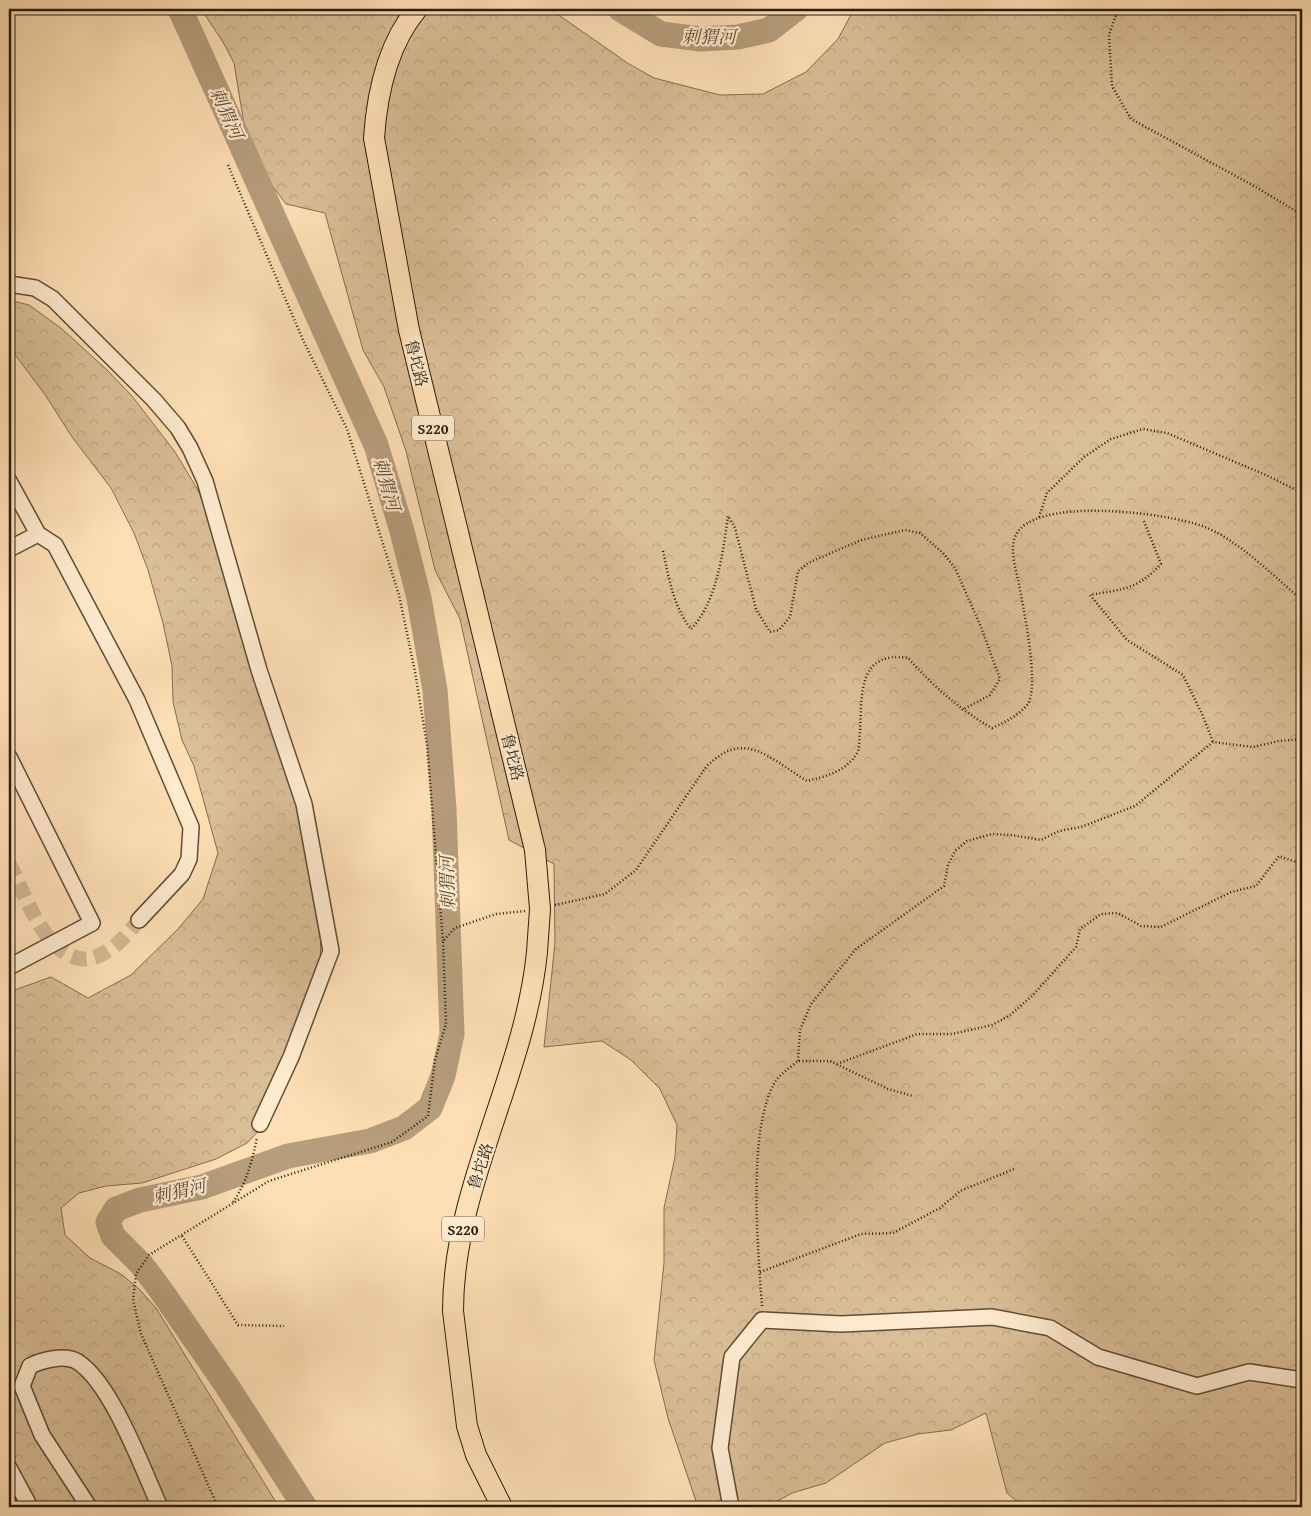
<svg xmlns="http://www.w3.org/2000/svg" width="1311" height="1516" font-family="'Gentium Book Plus','Noto Serif SC',serif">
<defs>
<pattern id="forest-crowns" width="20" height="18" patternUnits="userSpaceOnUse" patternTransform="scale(1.25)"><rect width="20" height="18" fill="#dabe97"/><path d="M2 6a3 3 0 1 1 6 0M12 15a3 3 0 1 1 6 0" fill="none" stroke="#bba381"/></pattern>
</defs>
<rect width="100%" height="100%" fill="#fedfb4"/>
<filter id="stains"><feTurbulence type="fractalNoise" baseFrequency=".004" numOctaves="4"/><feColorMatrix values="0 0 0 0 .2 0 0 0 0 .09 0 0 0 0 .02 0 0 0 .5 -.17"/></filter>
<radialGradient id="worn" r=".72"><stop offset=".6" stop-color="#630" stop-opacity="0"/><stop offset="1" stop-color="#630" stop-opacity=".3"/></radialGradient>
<path fill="url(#forest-crowns)" stroke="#826d52" d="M201,9H550L629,64L654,78L720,95L763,94L806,72L838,39L854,9H1302V1507H1023L1007,1493L986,1413L951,1430L918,1434L885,1443L826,1483L792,1493L767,1507H698L668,1418L654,1360L664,1263V1208L675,1157L677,1125L660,1089L631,1060L602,1041L544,1047L555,943L554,864L509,840L460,619L435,570L406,451L384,387L363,350L325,213L286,204L249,155L234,63L223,42Z
M9,300L29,305L62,329L106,369L132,396L175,452L198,490L217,537L301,795L321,923L320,973L265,1124L247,1143L216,1159L142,1183L106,1186L79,1193L61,1208L65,1235L90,1258L121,1274L139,1289L156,1308L279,1507H9V992L51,977L88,998L131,975L178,929L203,899L218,853L194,766L182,740L173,702L172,666L163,623L148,570L134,533L111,488L72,437L46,396L13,352L9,350Z"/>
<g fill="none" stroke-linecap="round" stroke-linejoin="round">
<path stroke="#b69d7b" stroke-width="25" d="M180,9L376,445L402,531L419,598L435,690L444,809L452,1034L443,1076L430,1108L404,1128L370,1141L288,1156L202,1187L140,1200L116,1209L108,1222L113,1236L141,1264L160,1289L227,1386L305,1507
M620,9L661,34L701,39L738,37L769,30L796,9"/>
<path stroke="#d4b892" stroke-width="15" stroke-dasharray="15 8" stroke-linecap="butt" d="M9,863C29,903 59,996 118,943C126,936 132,928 139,920"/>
<g stroke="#5f4d36" stroke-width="18">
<path id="minor" d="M9,284L35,288L53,299L154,400L178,428L190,448L205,481L259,670L304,804L331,951L291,1057L260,1124
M9,481L38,534L9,549
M38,534L55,545L137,700L191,827L189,859L182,874L139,920
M9,757L92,923L9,967
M9,1468L30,1507
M89,1507L42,1435L22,1386L30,1366C42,1360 65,1354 78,1362C112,1384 143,1470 160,1507
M731,1507L720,1448L732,1357L762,1320L841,1324L992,1317L1050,1328L1098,1357L1197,1386L1249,1372L1302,1380"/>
</g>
<g stroke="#2a1c0c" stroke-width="22">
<path id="major" d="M417,9C388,44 377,93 374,138L409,330L535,850
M502,1507L476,1455L467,1426L453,1311C453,1186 525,1075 537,952"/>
</g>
<path stroke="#2a1c0c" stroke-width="2.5" stroke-dasharray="1 2.5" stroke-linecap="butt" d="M1118,9L1109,35L1112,86L1131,119L1256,187L1302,215
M228,165L303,340L347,429L399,595L415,672L427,745L443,941
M1039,517L1047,493L1084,457L1111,439L1143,429L1167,433L1268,476L1302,493
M1144,521L1161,564C1137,590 1123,589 1090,595L1127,640L1183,675L1202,714L1213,742
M663,551C669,578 673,606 691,629C717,602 723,552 728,516L735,528L756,609L770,632L779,630L790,617L798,571L808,563L861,540L905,530L920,533L943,553L955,568L981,627L1000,679L990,695L962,710
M555,905L605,894L636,870L706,767C744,728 769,758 807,781C827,776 848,771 858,751C860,746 859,737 860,732C862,696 857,650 908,658C933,686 960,710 992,728C1005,722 1018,716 1027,705C1041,688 1022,602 1018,579C1015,567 1010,549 1015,537C1031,495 1168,513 1202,526C1238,539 1273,576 1302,600
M798,1061L800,1030L811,1004L856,949L944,886L948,865L955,851L967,841L992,834L1011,835L1041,840L1059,831L1081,827L1135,806L1213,742L1253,747L1279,741L1302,739
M837,1064L917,1034H952L992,1025L1009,1016L1032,996L1076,947L1080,929L1101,914L1118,913L1141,926L1161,927L1231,892L1256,886L1279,856L1302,864
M233,1202C247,1182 252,1161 257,1138
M182,1236L238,1325L284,1326
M760,1272L861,1234L893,1233L940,1208L960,1191L1014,1169
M762,1306C758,1249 747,1130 775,1082C780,1074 791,1067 798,1061H830L888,1089L913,1096
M218,1507L141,1334L133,1299L136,1274L149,1255L269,1181L392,1142L428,1116L435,1060L446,1024L443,941L455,928L496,914L525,911"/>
<use href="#minor" stroke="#feeace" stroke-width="15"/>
<use href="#major" stroke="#fedfb4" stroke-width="20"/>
<g stroke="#2a1c0c" stroke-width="22" stroke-linecap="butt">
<path id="major-bridge" d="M535,850L540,909L537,952"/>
</g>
<use href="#major-bridge" stroke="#fedfb4" stroke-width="20"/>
</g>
<g text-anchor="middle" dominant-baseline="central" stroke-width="4.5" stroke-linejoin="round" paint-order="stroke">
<g fill="#feeace" stroke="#6a5a46" stroke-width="1">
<rect x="412" y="415.5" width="42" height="25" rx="4"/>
<rect x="442" y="1216.5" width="42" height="25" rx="4"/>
</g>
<g font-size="15" font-weight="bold" fill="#2a1c0c">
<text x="433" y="428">S220</text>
<text x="463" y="1229">S220</text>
</g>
<g font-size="16" fill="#2a1c0c" stroke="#feeace">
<text transform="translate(417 363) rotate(76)">鲁坨路</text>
<text transform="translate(513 757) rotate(76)">鲁坨路</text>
<text transform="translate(480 1166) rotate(-72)">鲁坨路</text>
</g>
<g font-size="18" font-style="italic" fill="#625038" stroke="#feeace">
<text x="709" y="36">刺猬河</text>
<text transform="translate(227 113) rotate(66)">刺猬河</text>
<text transform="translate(387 484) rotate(74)">刺猬河</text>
<text transform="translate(447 883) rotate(-92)">刺猬河</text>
<text transform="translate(179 1191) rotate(-13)">刺猬河</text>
</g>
</g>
<rect width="1311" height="1516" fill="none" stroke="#fedfb4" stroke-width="30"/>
<rect x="10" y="10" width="1291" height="1496" fill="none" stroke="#2a1c0c" stroke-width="2.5"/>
<rect x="15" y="15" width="1281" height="1486" fill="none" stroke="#2a1c0c"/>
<rect width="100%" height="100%" filter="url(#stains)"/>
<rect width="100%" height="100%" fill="url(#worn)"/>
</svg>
